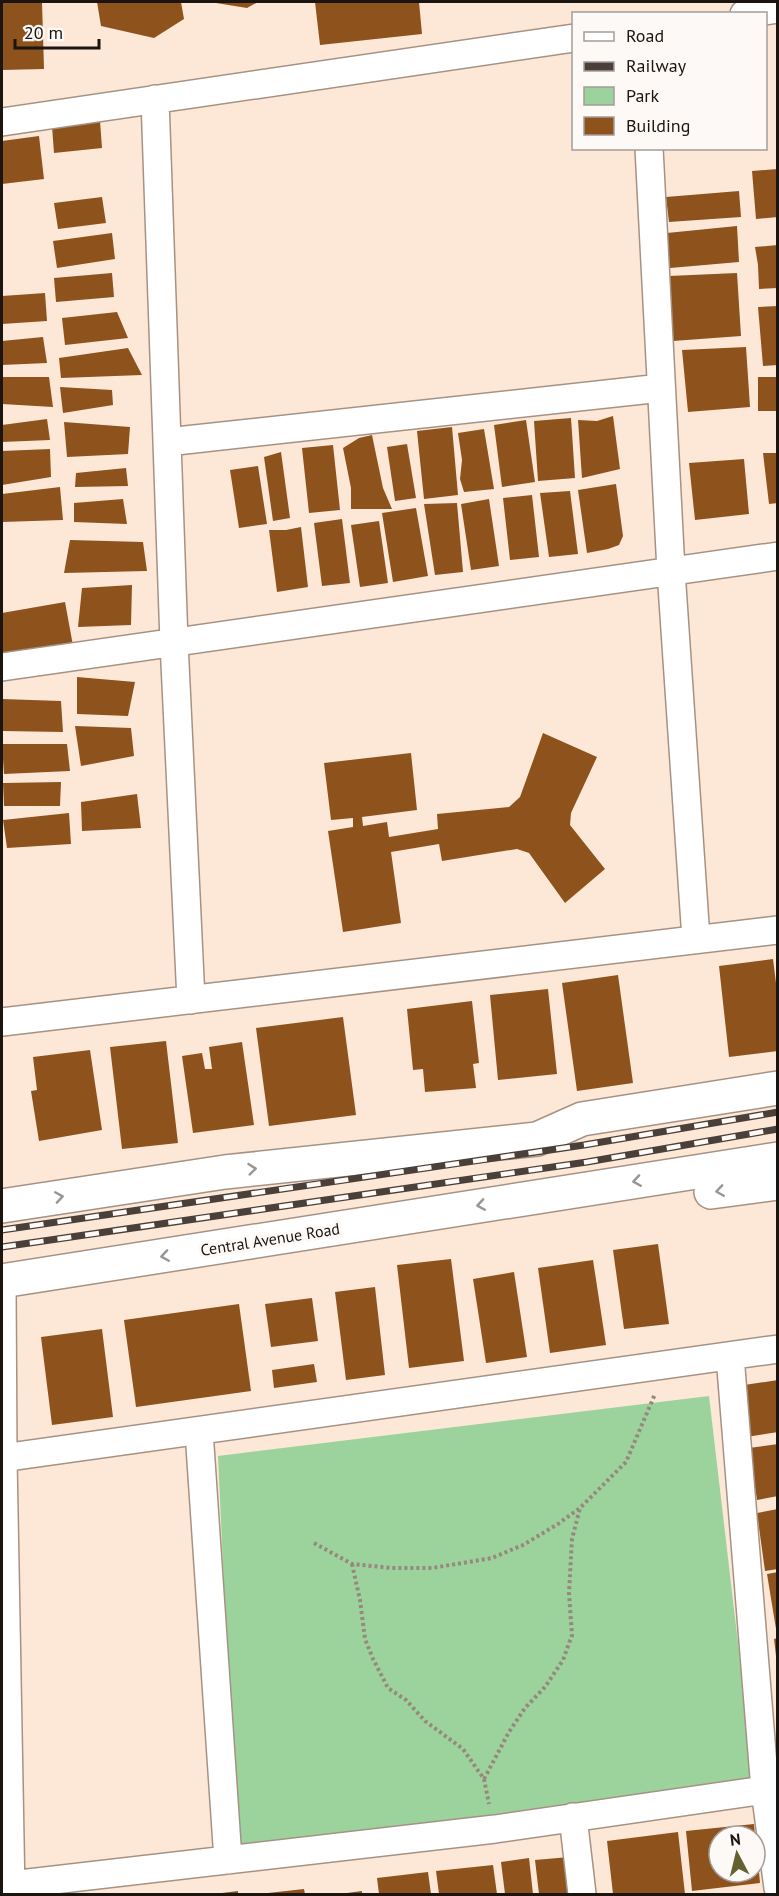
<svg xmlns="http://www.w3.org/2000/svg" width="779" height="1896" font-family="'PT Sans',sans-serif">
<rect width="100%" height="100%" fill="#fde8d8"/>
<path fill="#9cd39d" d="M709,1396L755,1788L236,1849L218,1456Z"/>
<path fill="#8e521d" d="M2,2H42L44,69L2,70Z
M97,2H181L184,19L154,38L101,26Z
M210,2H258L247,8Z
M315,2H419L422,34L320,45Z
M100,121L102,148L54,153L52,126Z
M39,136L44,179L2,184V141Z
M778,169V217L756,219L752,171Z
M739,191L741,217L669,222L666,197Z
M102,197L106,223L58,229L54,203Z
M737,226L739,262L670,268L667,233Z
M112,233L115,259L57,268L53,241Z
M778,245V288L759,289L758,265L755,247Z
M112,273L114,297L56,302L54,278Z
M737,273L741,336L673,341L669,276Z
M45,293L47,321L2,324V296Z
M778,306V365L763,366L758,307Z
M117,312L128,338L65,345L62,318Z
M43,337L47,363L2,365V341Z
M746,347L750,407L688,412L682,350Z
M128,348L142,375L61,378L59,358Z
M2,377H49L53,407L2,404Z
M758,377H778V411H758Z
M60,387L112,390L113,405L63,413Z
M613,416L620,469L582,478L578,420L597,421Z
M571,418L575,478L538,481L534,421Z
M47,419L50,440L2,442V425Z
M526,420L535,482L502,487L494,425Z
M64,422L130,427L128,454L67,457Z
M452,427L458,495L424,499L417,431Z
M484,429L494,489L464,492L460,479L462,460L458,433Z
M372,435L383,488L392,509H351V488L343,448L359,438Z
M407,444L416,498L395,501L387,447Z
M333,445L340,510L309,513L302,448Z
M50,449L51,477L2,485V451Z
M281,452L290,518L273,521L264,457Z
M763,453H778V503L769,504Z
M744,459L749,514L695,520L689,463Z
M258,466L267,524L239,528L230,470Z
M126,468L128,486L75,487L76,473Z
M616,484L623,536L619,545L608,549L587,553L578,490Z
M60,487L63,520L2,522V494Z
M570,491L578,554L549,557L540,493Z
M532,495L539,557L510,560L503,498Z
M123,499L127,524L74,522V503Z
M489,499L499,566L471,570L461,504Z
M457,503L463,572L435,575L424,504Z
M416,508L428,576L393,582L382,513Z
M342,519L350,583L322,586L314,523Z
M379,521L388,583L360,587L351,525Z
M301,527L308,587L277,592L269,530H286Z
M70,540L143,542L147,571L64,573Z
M132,585L131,625L78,627L82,588Z
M65,602L74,651L2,654V613Z
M77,677L135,682L128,716L77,714Z
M2,699L61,701L63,732L2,731Z
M75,726L131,728L134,756L81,766Z
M543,733L597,757L571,813L570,825L605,869L565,903L529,853L517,849L442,861L439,844L391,852L401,923L343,932L328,831L353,827V818L331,820L324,763L411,753L417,810L362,817L363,826L387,822L389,837L438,829L437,814L509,807L520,797Z
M2,744H67L70,771L4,774Z
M61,782L60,806H4L3,783Z
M137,794L141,828L82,831L81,802Z
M69,813L71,844L7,848L3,820Z
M773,959L778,999V1051L729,1057L719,966Z
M618,975L633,1083L577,1091L562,983Z
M548,989L557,1074L498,1080L490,995Z
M472,1001L479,1063L473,1064L476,1088L425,1092L423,1069L413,1070L407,1009Z
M343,1017L356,1115L269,1126L256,1028Z
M166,1041L178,1143L122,1149L110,1047Z
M242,1042L254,1125L193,1133L182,1056L202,1053L205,1069H212L209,1047Z
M90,1050L102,1130L39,1141L31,1091L37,1090L33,1057Z
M658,1244L669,1324L624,1329L613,1250Z
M451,1259L464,1361L409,1368L397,1265Z
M593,1260L606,1345L550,1353L538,1268Z
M514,1272L527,1357L486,1363L473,1279Z
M375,1287L385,1375L346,1380L335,1292Z
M312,1298L318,1341L271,1347L265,1304Z
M239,1304L251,1391L136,1407L124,1320Z
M102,1329L113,1417L52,1425L41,1337Z
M314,1364L317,1382L274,1388L272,1370Z
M778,1380V1432L746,1437L738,1386Z
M778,1444V1496L757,1500L749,1448Z
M778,1509V1569L765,1571L757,1513Z
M778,1572V1629H776L767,1574Z
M778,1638V1656H776L774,1639Z
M754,1824L755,1836H719V1872H755V1849H757L760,1883L692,1891L686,1831Z
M678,1832L685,1894H613L607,1841Z
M569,1857L573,1894H539L535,1860Z
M529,1858L533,1894H505L501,1862Z
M493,1865L497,1894H439L436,1871Z
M428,1872L431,1894H379L377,1878Z
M304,1889L305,1894H268V1893Z
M238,1891V1894H222V1893Z
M362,1891V1894H347V1893Z"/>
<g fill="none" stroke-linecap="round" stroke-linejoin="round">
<g stroke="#a69284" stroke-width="30">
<path id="minor" d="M744,14L778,9
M155,99L174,642L191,1000
M2,122L574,38
M649,148L671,571L696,939
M167,442L661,388
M2,667L778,556
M2,1022L778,930
M2,1286L3,1458L11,1894
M730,1356L765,1790L778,1888
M199,1431L228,1860
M2,1458L778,1349
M573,1817L582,1894
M2,1888L11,1885L495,1829L778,1788"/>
</g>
<g stroke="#a69284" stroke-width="36">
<path id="major" d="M711,1192L778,1183
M2,1206L225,1172L537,1139L582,1119L778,1088
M2,1281L778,1159"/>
</g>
<path stroke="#97887d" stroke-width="4" stroke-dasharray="3 3" stroke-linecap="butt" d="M314,1543L352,1564L392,1568H432L492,1558L523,1545L558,1524L580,1508L626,1462L655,1394
M352,1564L360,1600L365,1639L373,1659L388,1688L406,1700L425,1721L463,1749L484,1779L489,1804
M484,1779L509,1732L525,1708L545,1687L563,1660L572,1635L569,1593L572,1539L580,1508"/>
<use href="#minor" stroke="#fff" stroke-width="27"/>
<use href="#major" stroke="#fff" stroke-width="33"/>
<g stroke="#4a4039" stroke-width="7">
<path id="rail" d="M2,1230L584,1145L778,1112
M2,1247L587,1162L778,1129"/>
</g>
<use href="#rail" stroke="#fdf9f6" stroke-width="4.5" stroke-dasharray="14" stroke-linecap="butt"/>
</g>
<defs><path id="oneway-chevron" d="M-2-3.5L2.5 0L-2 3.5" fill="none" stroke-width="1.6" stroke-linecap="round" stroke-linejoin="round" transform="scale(1.5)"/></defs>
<g stroke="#989593">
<use href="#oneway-chevron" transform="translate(252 1169) rotate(-6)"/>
<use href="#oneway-chevron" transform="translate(637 1181) rotate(171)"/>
<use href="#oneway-chevron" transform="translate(720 1191) rotate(172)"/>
<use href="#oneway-chevron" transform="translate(59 1197) rotate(-9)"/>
<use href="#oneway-chevron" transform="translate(481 1205) rotate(171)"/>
<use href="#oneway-chevron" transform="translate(165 1256) rotate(171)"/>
</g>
<g text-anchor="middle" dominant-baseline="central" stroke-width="6" stroke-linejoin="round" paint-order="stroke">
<g font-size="16" fill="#1b140f" stroke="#fdf9f6">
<text transform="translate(270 1239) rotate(-9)">Central Avenue Road</text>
</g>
</g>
<rect width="779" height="1896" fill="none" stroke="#1b140f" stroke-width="6"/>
<rect x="572" y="12" width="195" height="138" fill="#fdf9f6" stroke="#a39d9a" stroke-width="1.5"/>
<rect x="584" y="32" width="30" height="9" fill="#ffffff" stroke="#a39d9a" stroke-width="1.5"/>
<text x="626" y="42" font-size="18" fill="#1b140f">Road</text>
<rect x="584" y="62" width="30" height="9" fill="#4a4039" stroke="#a39d9a" stroke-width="1.5"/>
<text x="626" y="72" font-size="18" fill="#1b140f">Railway</text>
<rect x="584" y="87" width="30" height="18" fill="#9cd39d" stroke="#a39d9a" stroke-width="1.5"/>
<text x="626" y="102" font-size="18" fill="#1b140f">Park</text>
<rect x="584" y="117" width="30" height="18" fill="#8e521d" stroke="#a39d9a" stroke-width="1.5"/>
<text x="626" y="132" font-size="18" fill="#1b140f">Building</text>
<g transform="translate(737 1854) rotate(353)"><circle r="28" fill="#fdf9f6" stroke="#a39d9a" stroke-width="1.5"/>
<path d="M0-4.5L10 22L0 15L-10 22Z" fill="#65622f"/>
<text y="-9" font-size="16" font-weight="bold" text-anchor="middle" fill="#1b140f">N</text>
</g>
<path d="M15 39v9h84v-9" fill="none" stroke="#1b140f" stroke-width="3"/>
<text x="24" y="39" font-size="18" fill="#1b140f" stroke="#fdf9f6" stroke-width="4.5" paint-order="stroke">20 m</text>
</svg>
